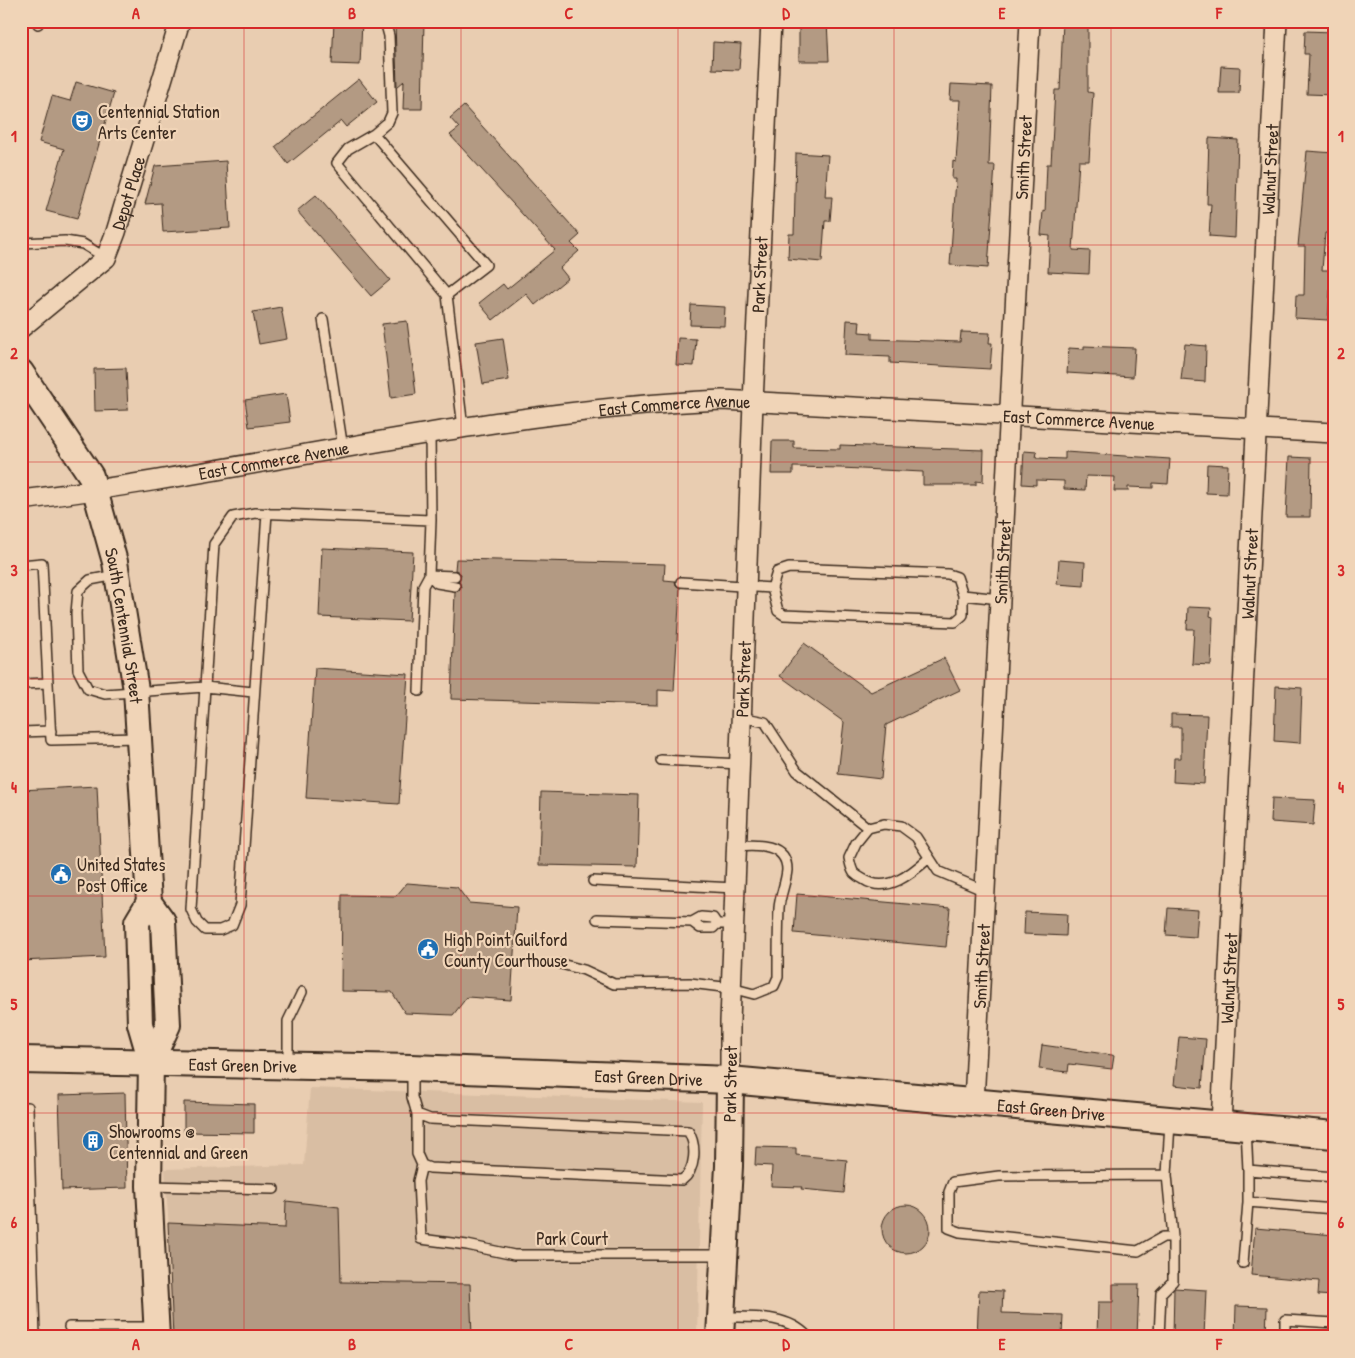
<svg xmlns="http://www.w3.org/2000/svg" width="1355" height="1358" font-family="'Patrick Hand',sans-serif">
<rect width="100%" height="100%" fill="#e9cdb1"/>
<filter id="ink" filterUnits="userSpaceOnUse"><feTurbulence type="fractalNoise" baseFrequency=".02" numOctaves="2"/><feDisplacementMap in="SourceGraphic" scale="10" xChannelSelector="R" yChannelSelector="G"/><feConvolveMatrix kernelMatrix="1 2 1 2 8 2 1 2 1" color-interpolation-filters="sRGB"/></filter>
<g filter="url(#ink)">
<path fill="#d9bea3" d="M310,1088L702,1102L697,1337H176L165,1169L304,1165Z"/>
<path fill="#b39a83" stroke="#3b2a1e" d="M334,21H362L360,65L332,64Z
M395,21H424L422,109H403L404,81L397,87Z
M799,21H827L829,61H799Z
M1063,21H1088V92L1093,93L1089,161H1079L1073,250L1090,251L1089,274L1048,272L1050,236L1041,235L1043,211L1045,212L1047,164H1051L1055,90H1060Z
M1305,31L1334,32V95L1307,94L1309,54H1304Z
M713,42L741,44L739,70L712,69Z
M1221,66L1240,67L1239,93H1219Z
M359,79L377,102L346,127L341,121L288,164L275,147Z
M76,82L114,93L77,219L46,211L64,149L39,142L52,96L70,101Z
M951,84L992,86L989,165H995L988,268L950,265L956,179H952L953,161L956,162L960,100H950Z
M464,106L580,235L571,243L579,251L560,268L568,278L535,305L526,294L493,320L479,303L503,284L507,289L555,250L450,135L459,128L450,118Z
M1209,138L1238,140L1235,238L1209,236L1211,204H1207Z
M1307,151L1334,153V233H1325L1322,270H1334V290H1330L1328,320L1295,318L1296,295H1304L1305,246H1298Z
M796,153L828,155L825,197H832L830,221H825L822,262L788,259L789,234H794Z
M226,161L230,228L163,232L161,203L145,204L155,166Z
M316,195L390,280L371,296L297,211Z
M691,305L725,307L724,326L690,325Z
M281,307L287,339L259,344L253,312Z
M847,320L860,321L859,332L872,333V339L960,342L961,332L990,333L989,343H992L990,369L890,363V357L845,355Z
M407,321L416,394L391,398L382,324Z
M503,338L509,380L483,384L476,342Z
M678,338L696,339L694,366L676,365Z
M1185,344L1206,346L1205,382L1181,380Z
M1084,346L1135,348L1133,377L1067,373L1069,348L1084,349Z
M126,368L128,410L95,411L94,369Z
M286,394L290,422L249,427L245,400Z
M772,441H794V448L840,449V445L984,450L983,482L976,481V485H923V472L841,468L793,467V474H771Z
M1024,451L1037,452L1036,458L1065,459V452L1170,459L1168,484L1153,483V488L1128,487V491H1114L1115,477L1086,476L1085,490L1064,489V481L1036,480V485L1022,484Z
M1289,457L1311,458L1310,517H1286Z
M1207,464L1228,465L1227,494L1206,493Z
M322,548L413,552L409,621L319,617Z
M456,559L665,564L664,580L675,581L676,585L680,588L674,691L658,690V705L451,699L455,592L459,590L461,587L459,581L461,574L455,570Z
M1059,560L1085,562L1084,586L1057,584Z
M1188,607L1211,608L1210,616L1213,617L1211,665L1192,664L1194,629H1187Z
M804,643L871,692L944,658L960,690L886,725L881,779L838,774L844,722L780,676Z
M315,668L408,674L399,804L306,798Z
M1276,686L1302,688L1300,743L1274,741Z
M1171,714L1207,715L1204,784L1173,782L1174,758H1181V727H1171Z
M97,786L105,957L21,961V790Z
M541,792L639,795L637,867L539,865Z
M1272,798L1315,800L1313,825L1271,822Z
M407,883L457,887L469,903L517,907L511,1000L467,997L453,1015L405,1013L392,992L341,991L342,895L396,896Z
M797,894L950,908L946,947L794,933Z
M1168,908L1198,910L1196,937L1166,935Z
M1025,912L1067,914L1066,936L1024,934Z
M1179,1037L1206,1039L1202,1088L1174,1085Z
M1042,1045L1112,1055L1114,1056L1112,1069L1069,1064L1068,1072L1039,1069Z
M125,1093L127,1188L62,1190L59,1095Z
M184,1102L254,1104V1133L184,1132Z
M756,1147L796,1148V1155L847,1160L844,1193L801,1189L802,1187L771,1186L772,1166L755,1165Z
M286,1201L339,1207L341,1282L470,1284L472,1337H173L168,1223L285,1228Z
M882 1229a24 24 0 1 1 48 0a24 24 0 1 1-48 0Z
M1255,1228L1334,1235V1296L1318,1295L1319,1281L1251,1275Z
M1113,1284H1139L1137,1337H1097L1098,1302H1113Z
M1174,1288L1206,1290L1204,1337H1173Z
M979,1290L1003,1291L1002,1313L1063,1315L1062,1337H977Z
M1236,1306L1267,1307L1266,1337H1235Z"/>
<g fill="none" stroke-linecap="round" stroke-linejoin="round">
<g stroke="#3b2a1e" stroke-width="12">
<path id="service" d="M38,24L39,21
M374,134L388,122L392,113L389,36L385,21
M21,243L65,241L83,244L106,258
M447,295L486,265L374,134L348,149L337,163L447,295L463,428
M323,319L343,449
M21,565L42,563L48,683
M116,575L90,580L78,591L76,613L78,670L88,689L105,694L205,687L214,544L233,517L255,513L431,520L430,434
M429,575L437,583L455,586
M429,575L455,576
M681,582L772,588L777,572L789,568L948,574L957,577L963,595L1000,599
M772,588L778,611L784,615L955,622L963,615V595
M21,684L48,683L51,740L139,738
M419,691L423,586L429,575L431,520
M253,692L205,687L191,909L197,922L205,930H220L232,925L240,905L267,513
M741,717L765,722L797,771L868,828L884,824L901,826L916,837L938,871L985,891
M21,732L51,731
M661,760L740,764
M868,828L856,843L849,858C850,862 851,869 854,873C856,875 861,878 863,879C887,895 912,873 929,858
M593,881L735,888
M597,919L692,922
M717,924L713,918L701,917L692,922L700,928H713L717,924H734
M561,964L584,970L614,984L690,983L731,988L754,994L774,986L778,977C778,954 778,931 779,908C780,895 786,883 787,870C787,843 756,844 737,846
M288,1064V1021L302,992
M412,1070V1097L417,1114V1154L422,1165L430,1168L682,1180C696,1170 697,1145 688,1131L430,1119L417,1114
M21,1107H28L35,1337
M1246,1128L1248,1170L1334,1177
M422,1165L418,1181L421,1239L467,1245L514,1255H722
M1248,1170V1202L1334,1209
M1167,1175L999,1176L953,1182L949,1192V1228L960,1232L1138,1251L1163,1237H1173
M149,1186L274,1189
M1243,1263L1248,1202
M724,1317C752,1317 788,1314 808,1337
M69,1327H156
M1159,1337L1161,1293L1173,1281V1237L1167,1175L1170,1122
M1285,1337V1320L1334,1323"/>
</g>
<g stroke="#3b2a1e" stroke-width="22">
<g id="minor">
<path id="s1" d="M21,328L106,258L116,232L180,21"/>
<path id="s2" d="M21,500C255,471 486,410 722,400L1334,433"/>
<path id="s3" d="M730,1080V1022L753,402L771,21"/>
<path id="s4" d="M974,1102L1030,21"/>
<path id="s5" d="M1221,1124L1277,21"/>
</g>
</g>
<g stroke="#3b2a1e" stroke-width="28">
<g id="tertiary">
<path id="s6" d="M21,372L91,476L115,562L136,690L149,902L163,921L168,1025L151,1062"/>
<path d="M149,902L137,922L140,1024L151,1062L149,1186L157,1337"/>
</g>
</g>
<g stroke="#3b2a1e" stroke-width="30">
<g id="secondary">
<path id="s7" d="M21,1060L412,1068L730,1080L1334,1135"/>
<path d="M720,1337L729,1166L730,1080"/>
</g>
</g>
<use href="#service" stroke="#f0d4b7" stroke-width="9"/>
<use href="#minor" stroke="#f0d4b7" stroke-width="19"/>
<use href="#tertiary" stroke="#f0d4b7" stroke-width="24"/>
<use href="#secondary" stroke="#f0d4b7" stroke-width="26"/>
</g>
</g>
<path fill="none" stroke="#d62828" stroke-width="1" stroke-opacity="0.55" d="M244,21V1337M461,21V1337M678,21V1337M894,21V1337M1111,21V1337M21,245H1334M21,462H1334M21,679H1334M21,896H1334M21,1113H1334"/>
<defs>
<g id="theatre-disc" transform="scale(1.125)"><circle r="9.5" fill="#1f6fb2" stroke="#f0d4b7"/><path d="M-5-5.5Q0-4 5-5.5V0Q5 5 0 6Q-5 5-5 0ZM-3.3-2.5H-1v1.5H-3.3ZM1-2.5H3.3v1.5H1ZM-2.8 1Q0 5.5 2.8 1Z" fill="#fff"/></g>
<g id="civic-disc" transform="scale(1.125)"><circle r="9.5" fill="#1f6fb2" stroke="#f0d4b7"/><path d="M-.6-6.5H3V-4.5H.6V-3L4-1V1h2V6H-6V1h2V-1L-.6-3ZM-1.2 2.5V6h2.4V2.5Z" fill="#fff"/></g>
<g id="building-disc" transform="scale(1.125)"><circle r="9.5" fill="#1f6fb2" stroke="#f0d4b7"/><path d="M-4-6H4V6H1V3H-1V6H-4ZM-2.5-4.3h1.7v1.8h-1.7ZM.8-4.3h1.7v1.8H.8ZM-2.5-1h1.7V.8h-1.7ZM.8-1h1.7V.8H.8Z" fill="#fff"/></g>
</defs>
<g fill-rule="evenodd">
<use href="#theatre-disc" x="82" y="121"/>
<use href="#civic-disc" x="61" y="874"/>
<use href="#civic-disc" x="428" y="949"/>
<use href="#building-disc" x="93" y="1141"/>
</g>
<g text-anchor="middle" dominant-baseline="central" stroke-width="4.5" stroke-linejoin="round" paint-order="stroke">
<g font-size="18" fill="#3b2a1e" stroke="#f0d4b7" text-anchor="start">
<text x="98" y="111">Centennial Station<tspan x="98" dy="21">Arts Center</tspan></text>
<text x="77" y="864">United States<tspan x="77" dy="21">Post Office</tspan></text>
<text x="444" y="939">High Point Guilford<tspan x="444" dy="21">County Courthouse</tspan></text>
<text x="109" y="1131">Showrooms @<tspan x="109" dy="21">Centennial and Green</tspan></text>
</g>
<g font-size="18" fill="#3b2a1e" stroke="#f0d4b7">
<text stroke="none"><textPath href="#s4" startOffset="946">Smith Street</textPath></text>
<text stroke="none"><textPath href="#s5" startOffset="956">Walnut Street</textPath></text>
<text stroke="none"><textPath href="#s1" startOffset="179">Depot Place</textPath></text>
<text stroke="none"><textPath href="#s3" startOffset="806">Park Street</textPath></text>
<text stroke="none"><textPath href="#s2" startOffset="661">East Commerce Avenue</textPath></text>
<text stroke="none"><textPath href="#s2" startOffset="1066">East Commerce Avenue</textPath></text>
<text stroke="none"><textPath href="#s2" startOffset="256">East Commerce Avenue</textPath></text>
<text stroke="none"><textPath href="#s4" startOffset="541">Smith Street</textPath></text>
<text stroke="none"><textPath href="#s5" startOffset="551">Walnut Street</textPath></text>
<text stroke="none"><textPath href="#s6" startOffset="279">South Centennial Street</textPath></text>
<text stroke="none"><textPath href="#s3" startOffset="401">Park Street</textPath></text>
<text stroke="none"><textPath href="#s4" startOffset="136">Smith Street</textPath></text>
<text stroke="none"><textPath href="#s5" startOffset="146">Walnut Street</textPath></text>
<text stroke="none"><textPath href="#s7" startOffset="222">East Green Drive</textPath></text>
<text stroke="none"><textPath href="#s7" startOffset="628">East Green Drive</textPath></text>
<text transform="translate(730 1084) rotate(-89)">Park Street</text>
<text stroke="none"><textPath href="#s7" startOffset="1032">East Green Drive</textPath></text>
<text x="572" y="1238">Park Court</text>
</g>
</g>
<rect width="1355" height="1358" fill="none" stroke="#f0d4b7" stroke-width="55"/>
<rect x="28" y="28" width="1300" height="1302" fill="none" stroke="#d62828" stroke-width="2"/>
<g font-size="16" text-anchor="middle" font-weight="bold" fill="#d62828">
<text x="136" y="19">A</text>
<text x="352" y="19">B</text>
<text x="569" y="19">C</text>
<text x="786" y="19">D</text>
<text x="1002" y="19">E</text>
<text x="1219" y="19">F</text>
<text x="14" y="142">1</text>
<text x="1341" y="142">1</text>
<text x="14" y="359">2</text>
<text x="1341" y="359">2</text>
<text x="14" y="576">3</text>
<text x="1341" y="576">3</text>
<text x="14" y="793">4</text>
<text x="1341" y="793">4</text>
<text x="14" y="1010">5</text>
<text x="1341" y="1010">5</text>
<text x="14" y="1228">6</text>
<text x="1341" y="1228">6</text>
<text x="136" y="1350">A</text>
<text x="352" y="1350">B</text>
<text x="569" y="1350">C</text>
<text x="786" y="1350">D</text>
<text x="1002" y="1350">E</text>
<text x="1219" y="1350">F</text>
</g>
</svg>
